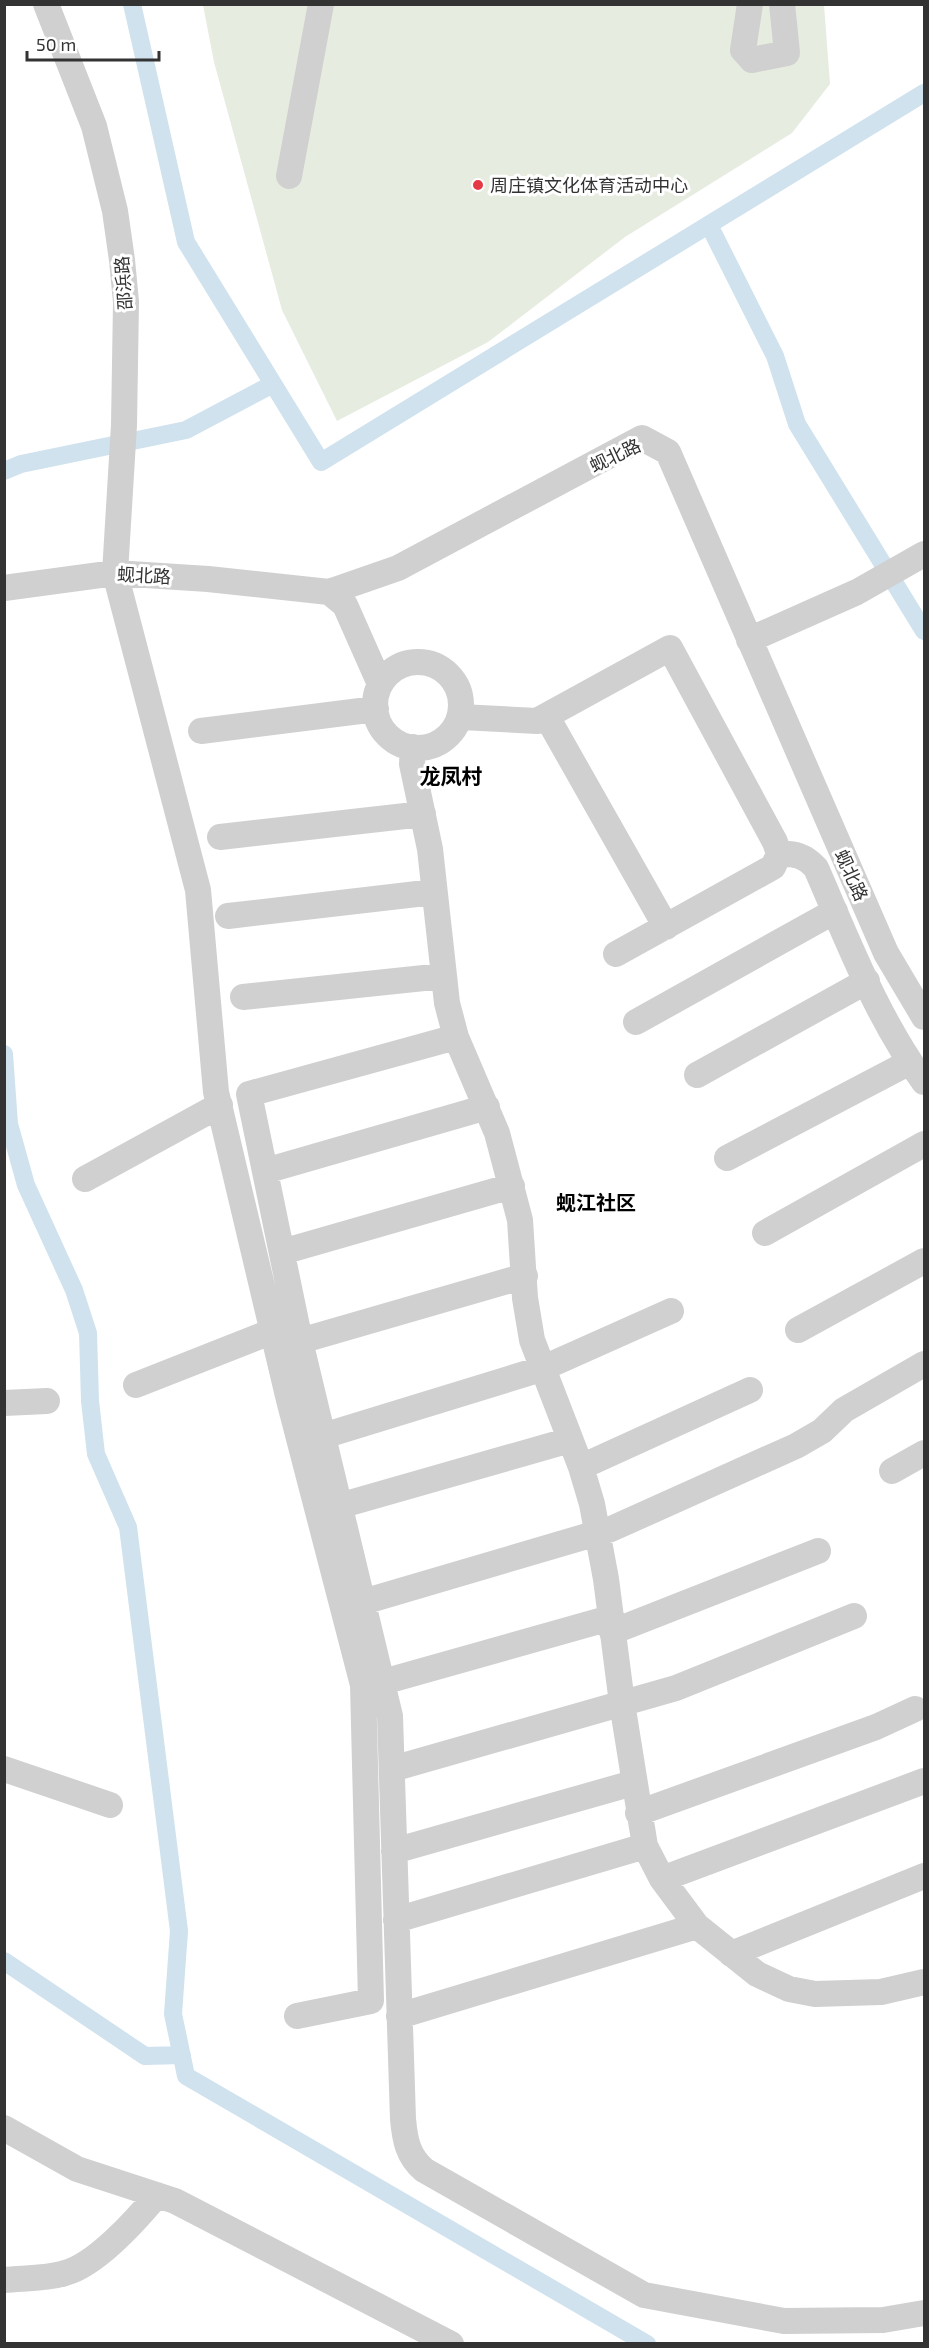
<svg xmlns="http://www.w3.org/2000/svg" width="929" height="2348" font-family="'Exo 2','Noto Sans SC',sans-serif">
<rect width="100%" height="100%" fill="#fff"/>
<path fill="#e6ecdf" d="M203,5H824L830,84L792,133L625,237L488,342L337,421L282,310L214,62Z"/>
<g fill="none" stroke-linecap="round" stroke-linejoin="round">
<path stroke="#cfe2ee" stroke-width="18" d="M132,4L186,242L321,462L924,93
M709,225L775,356L797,424L924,631
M4,471L21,464L186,430L273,384
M4,1054L9,1124L26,1185L74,1290L88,1333L90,1401L96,1454L128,1527L179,1931L173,2014L186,2076L647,2344
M4,1961L145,2056L182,2055"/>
<path stroke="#d0d0d0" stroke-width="26" d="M46,4L94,126L115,211L122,260L126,302L124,425L115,573L198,890L216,1092L289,1400L363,1685L371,2001L297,2016
M750,4L743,50L752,60L787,53L782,4
M289,176L321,4
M4,588L115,573L208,579L329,592L398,568L642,438L668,452L886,953L924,1017
M329,592L345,605L380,684
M749,640L857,592L924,554
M375 705a43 43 0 1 1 86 0a43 43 0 1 1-86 0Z
M461,717L537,721L670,648L775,842L779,854L773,867L616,954
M547,717L666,927
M201,731L376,709
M413,747L412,764L430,849L447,1003L456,1037L497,1133L520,1220L525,1298L532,1340L581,1467L592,1504L606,1579L622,1703L645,1846L662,1879L697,1926L757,1974L789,1989L815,1994L881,1992L924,1982
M220,837L423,814
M779,854C795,853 805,856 816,868C848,941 877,1018 924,1082
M228,916L434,892
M243,997L443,976
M636,1022L835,911
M456,1037L249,1094L300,1341L390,1716L403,2119C405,2141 408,2156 424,2170L644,2295L784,2321L883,2320L924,2313
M697,1075L867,981
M727,1158L910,1062
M265,1171L487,1107
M85,1179L220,1105
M765,1233L924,1144
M282,1252L512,1186
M798,1330L924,1261
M300,1341L525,1276
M136,1385L273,1331
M4,1403L47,1401
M323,1436L541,1369L671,1311
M581,1467L750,1390
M892,1471L924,1453
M339,1506L570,1440
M363,1602L611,1529L796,1446L822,1431L844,1410L924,1364
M612,1632L818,1551
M383,1682L610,1618
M4,1769L110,1805
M392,1769L676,1688L854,1616
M638,1813L876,1727L915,1709
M394,1851L633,1783
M662,1879L924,1781
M396,1920L645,1846
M731,1954L924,1876
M399,2016L697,1926
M4,2128L77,2169L175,2201L451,2344
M4,2280C24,2278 46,2279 65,2273C96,2265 137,2219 157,2195"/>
</g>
<circle fill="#e63946" stroke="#fff" stroke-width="2" cx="478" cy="185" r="6"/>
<g text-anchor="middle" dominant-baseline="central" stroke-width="6" stroke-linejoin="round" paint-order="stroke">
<g font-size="18" fill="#333" stroke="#fff" text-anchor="start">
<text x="490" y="185">周庄镇文化体育活动中心</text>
</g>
<g font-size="18" fill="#333" stroke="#fff">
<text transform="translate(123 283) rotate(-94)">邵浜路</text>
<text transform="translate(615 455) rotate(-25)">蚬北路</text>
<text transform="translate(144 575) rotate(3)">蚬北路</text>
<text transform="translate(852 875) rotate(66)">蚬北路</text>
</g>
<g font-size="20" font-weight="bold" fill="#000" stroke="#fff">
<text x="596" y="1202">蚬江社区</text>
</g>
<g font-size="21" font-weight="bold" fill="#000" stroke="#fff">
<text x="451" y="775">龙凤村</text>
</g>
</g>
<rect width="929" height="2348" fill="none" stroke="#333333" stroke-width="12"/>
<path d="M27 51v9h132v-9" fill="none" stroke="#333333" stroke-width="3"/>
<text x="36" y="51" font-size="18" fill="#333333" stroke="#ffffff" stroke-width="4.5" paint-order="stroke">50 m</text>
</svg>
